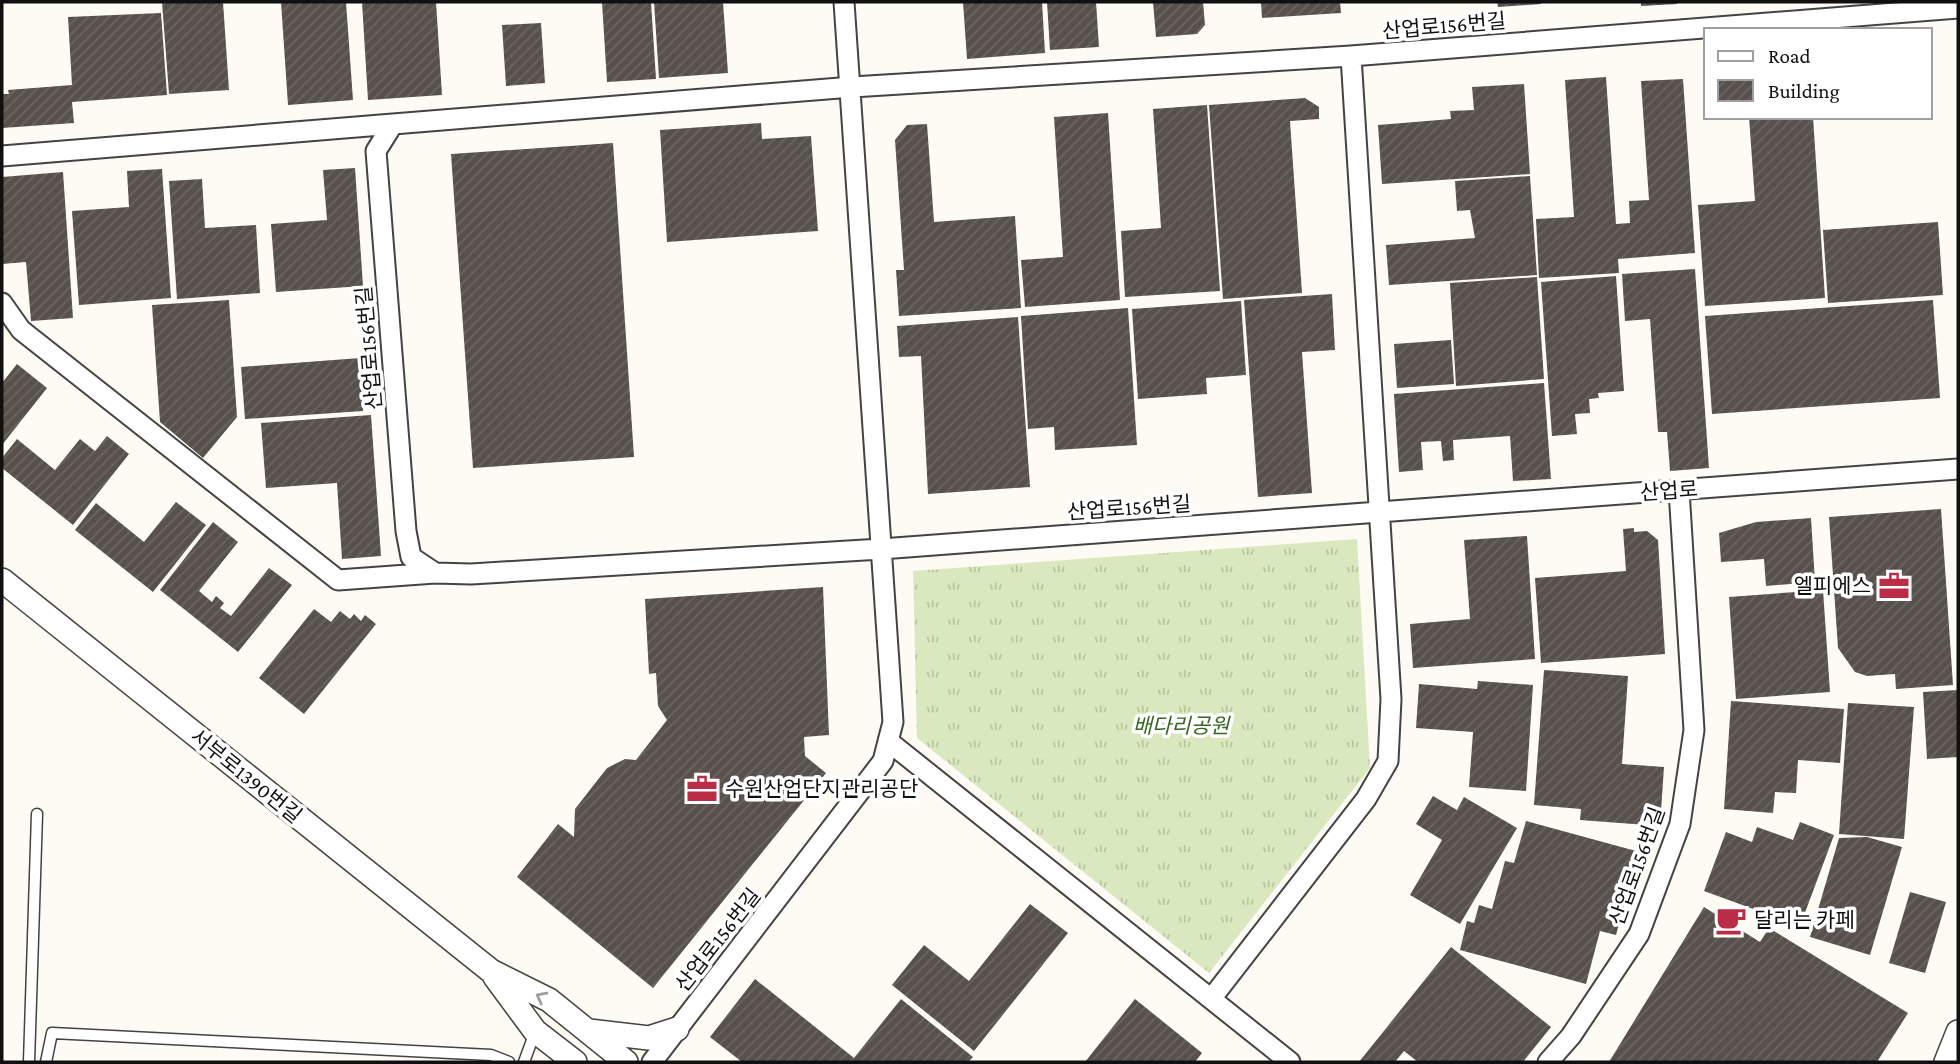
<svg xmlns="http://www.w3.org/2000/svg" width="1960" height="1064" font-family="'Crimson Pro','Noto Sans KR',serif">
<defs>
<pattern id="grass-tufts" width="24" height="20" patternUnits="userSpaceOnUse" patternTransform="scale(1.75)"><rect width="24" height="20" fill="#d9e8be"/><path d="M3 7l-1-3M5 7V3M7 7l1-3M15 17l-1-3M17 17v-4M19 17l1-3" fill="none" stroke="#b9c6a2"/></pattern>
<pattern id="building-hatch" width="6" height="6" patternUnits="userSpaceOnUse" patternTransform="scale(1.75)"><rect width="6" height="6" fill="#58504d"/><path d="M-1 1l2-2M0 6l6-6M5 7l2-2" fill="none" stroke="#6b6562"/></pattern>
</defs>
<rect width="100%" height="100%" fill="#fefbf4"/>
<path fill="url(#grass-tufts)" d="M1357,539L1370,768L1209,973L917,738L913,571Z"/>
<path fill="url(#building-hatch)" d="M162,2H223L229,90L169,94Z
M281,2H346L353,100L288,105Z
M362,2H436L442,95L368,100Z
M602,2H651L656,79L607,82Z
M654,2H723L728,73L659,78Z
M963,2H1042L1045,53L967,59Z
M1047,2H1096L1099,47L1050,50Z
M1153,2H1203L1205,25L1197,34L1156,37Z
M1261,2H1340L1341,13L1262,18Z
M1497,2H1541V4L1498,7Z
M1641,2H1677V4L1641,6Z
M161,13L167,95L72,102L74,123L2,128V94H9L8,90L72,85L68,17Z
M541,23L545,83L506,86L502,25Z
M1606,77L1616,224L1630,223L1629,201L1649,200L1641,81L1683,79L1695,253L1618,259L1619,273L1539,278L1536,219L1574,217L1565,80Z
M1524,84L1530,174L1382,184L1378,125L1451,119L1450,111L1474,110L1472,87Z
M1305,98L1319,107V119L1290,121L1302,293L1223,299L1209,105Z
M1207,105L1220,291L1125,297L1121,231L1161,228L1153,109Z
M1108,113L1120,300L1025,307L1021,260L1063,257L1054,117Z
M1749,117H1813L1825,298L1705,306L1698,205L1755,201Z
M761,123L762,139L811,136L818,231L667,242L660,130Z
M927,124L934,222L1015,216L1021,308L899,316L896,270H904L895,140L907,125Z
M613,143L634,457L473,468L451,154Z
M355,168L363,286L276,292L271,224L327,220L323,170Z
M162,169L171,298L79,305L72,211L129,207L127,171Z
M63,172L73,318L31,321L26,262L2,264V177Z
M1530,176L1537,275L1389,285L1386,245L1475,238L1470,210L1457,211L1455,181Z
M202,179L205,228L256,225L260,293L177,299L169,181Z
M1938,222L1943,295L1828,303L1823,230Z
M1695,269L1709,468L1670,471L1667,432H1658L1650,319L1625,321L1622,274Z
M1616,276L1624,391L1598,393L1599,398L1589,399L1590,413L1575,414L1577,434L1552,436L1541,282Z
M1537,277L1544,379L1456,386L1450,283Z
M1332,294L1335,350L1302,352L1312,493L1258,497L1244,300Z
M229,300L237,417L203,458L160,422L152,305Z
M1933,300L1940,398L1712,414L1705,316Z
M1241,301L1246,375L1206,378L1207,394L1138,399L1132,309Z
M1128,308L1137,445L1055,450L1054,427L1028,429L1021,316Z
M1018,317L1030,487L928,494L921,356L899,357L897,326Z
M1451,340L1454,384L1397,388L1394,344Z
M360,358L363,411L245,419L241,367Z
M17,364L47,388L2,445V383Z
M1544,383L1551,479L1513,481L1510,436L1453,440L1454,460L1443,461L1441,441L1421,442L1423,470L1399,472L1394,394Z
M371,415L381,556L342,559L337,483L266,488L261,423Z
M107,436L129,454L73,525L2,468V458L17,439L55,470L80,439L95,451Z
M176,502L206,525L153,592L75,530L96,503L144,542Z
M1941,509L1953,685L1896,689L1895,674L1867,676L1855,672L1838,648L1829,517Z
M1811,518L1815,582L1766,586L1764,559L1721,562L1719,533L1756,522Z
M213,522L238,542L199,591L212,602L216,596L224,603L220,608L231,616L269,568L292,585L238,652L160,590Z
M1634,528V532L1647,531L1658,540L1665,654L1541,663L1535,578L1626,571L1623,529Z
M1527,536L1535,659L1413,668L1410,624L1470,619L1464,540Z
M823,587L829,735L804,737L805,756L826,773L653,988L517,877L558,824L574,837L575,809L607,768L625,759L636,760L667,720L658,706L656,673L649,674L645,599Z
M1823,590L1830,692L1736,699L1729,597Z
M314,609L331,622L340,611L350,619L354,614L361,621L365,615L376,624L304,714L259,678Z
M1544,670L1628,676L1622,764L1664,767L1660,826L1580,820L1581,809L1534,805Z
M1478,681L1533,685L1526,791L1469,787L1473,732L1416,728L1419,684L1477,689Z
M1958,690V757L1927,759L1923,692Z
M1731,701L1844,709L1840,763L1798,760L1796,793L1775,792L1773,813L1724,809Z
M1848,703L1914,707L1904,839L1839,834Z
M1433,796L1457,810L1464,797L1517,828L1460,924L1410,895L1442,840L1416,824Z
M1526,821L1647,854L1636,896L1627,894L1616,935L1600,931L1586,984L1460,950L1467,921L1474,923L1479,905L1492,909L1505,861L1514,863Z
M1800,822L1834,835L1800,926L1704,891L1726,832L1752,842L1757,827L1793,840Z
M1867,837L1902,847L1870,955L1810,937L1839,838Z
M1910,892L1946,902L1925,973L1889,963Z
M1030,904L1068,933L974,1051L892,985L924,945L969,981Z
M1704,907L1760,942L1769,928L1908,1013L1877,1062H1609Z
M1451,947L1551,1027L1523,1062H1418L1404,1051L1395,1062H1359Z
M755,979L854,1058L901,999L973,1057L968,1062H742L710,1037Z
M1135,999L1202,1053L1195,1062H1085Z"/>
<g fill="none" stroke-linecap="round" stroke-linejoin="round">
<g stroke="#434343" stroke-width="13">
<path id="service" d="M29,1062L37,814
M46,1062L52,1033L491,1055L509,1062
M524,1062L535,1032"/>
</g>
<g stroke="#434343" stroke-width="23">
<path id="minor" d="M1958,8L1351,56L852,87L393,124L376,151L406,531L411,557L435,573L471,574L881,549L1958,469
M2,156L393,124
M2,303L21,330L338,580L435,573
M888,741L1290,1062
M1211,999L1366,799L1388,761L1391,699L1351,56
M652,1062L883,761L893,722L844,2
M1548,1062L1571,1036L1639,934L1680,824L1694,730L1679,490"/>
</g>
<g stroke="#434343" stroke-width="26">
<path id="tertiary" d="M2,580L491,971L549,1000L626,1062
M495,977L535,1031L575,1062
M589,1031L649,1038L677,1029
M1946,1062L1958,1032"/>
</g>
<use href="#service" stroke="#fff" stroke-width="10"/>
<use href="#minor" stroke="#fff" stroke-width="19"/>
<use href="#tertiary" stroke="#fff" stroke-width="23"/>
</g>
<defs><path id="oneway-chevron" d="M-2-3.5L2.5 0L-2 3.5" fill="none" stroke-width="1.6" stroke-linecap="round" stroke-linejoin="round" transform="scale(1.75)"/></defs>
<use stroke="#9f9f9f" href="#oneway-chevron" transform="translate(541 997) rotate(-152)"/>
<defs>
<g id="office-bare" transform="scale(2.415)"><path d="M-6-3h4V-5.5h4V-3h4V5H-6ZM-1-4.5V-3h2v-1.5ZM-6 0V1H6V0Z" fill="#bb2d46" stroke="#fff" stroke-width="2.5" paint-order="stroke"/></g>
<g id="cafe-bare" transform="scale(2.415)"><path d="M-5.5-4.5H6V0H3Q3 3.5 0 3.5H-2.5Q-5.5 3.5-5.5 0ZM3-3.2v2h1.7v-2ZM-6 4.5H4V6H-6Z" fill="#bb2d46" stroke="#fff" stroke-width="2.5" paint-order="stroke"/></g>
</defs>
<g fill-rule="evenodd">
<use href="#office-bare" x="1894" y="586"/>
<use href="#office-bare" x="702" y="789"/>
<use href="#cafe-bare" x="1731" y="920"/>
</g>
<g text-anchor="middle" dominant-baseline="central" stroke-width="7" stroke-linejoin="round" paint-order="stroke">
<g font-size="21" fill="#101010" stroke="#fff">
<text transform="translate(1444 26) rotate(-5)">산업로156번길</text>
<text transform="translate(369 348) rotate(-95)">산업로156번길</text>
<text transform="translate(1669 491) rotate(-4)">산업로</text>
<text transform="translate(1129 508) rotate(-4)">산업로156번길</text>
<text transform="translate(246 776) rotate(39)">서부로1390번길</text>
<text transform="translate(1637 866) rotate(-70)">산업로156번길</text>
<text transform="translate(718 940) rotate(-52)">산업로156번길</text>
</g>
<g font-size="21" fill="#101010" stroke="#fff" text-anchor="start">
<text x="1871" y="586" text-anchor="end">엘피에스</text>
<text x="725" y="789">수원산업단지관리공단</text>
<text x="1754" y="920">달리는 카페</text>
</g>
<g font-size="21" font-style="italic" fill="#396622" stroke="#fff">
<text x="1181" y="726">배다리공원</text>
</g>
</g>
<rect width="1960" height="1064" fill="none" stroke="#101010" stroke-width="7"/>
<rect x="1704" y="28" width="228" height="91" fill="#ffffff" stroke="#9f9f9f" stroke-width="2"/>
<rect x="1718" y="51" width="35" height="10" fill="#ffffff" stroke="#9f9f9f" stroke-width="2"/>
<text x="1768" y="63" font-size="21" fill="#101010">Road</text>
<rect x="1718" y="80" width="35" height="21" fill="url(#building-hatch)" stroke="#9f9f9f" stroke-width="2"/>
<text x="1768" y="98" font-size="21" fill="#101010">Building</text>
</svg>
